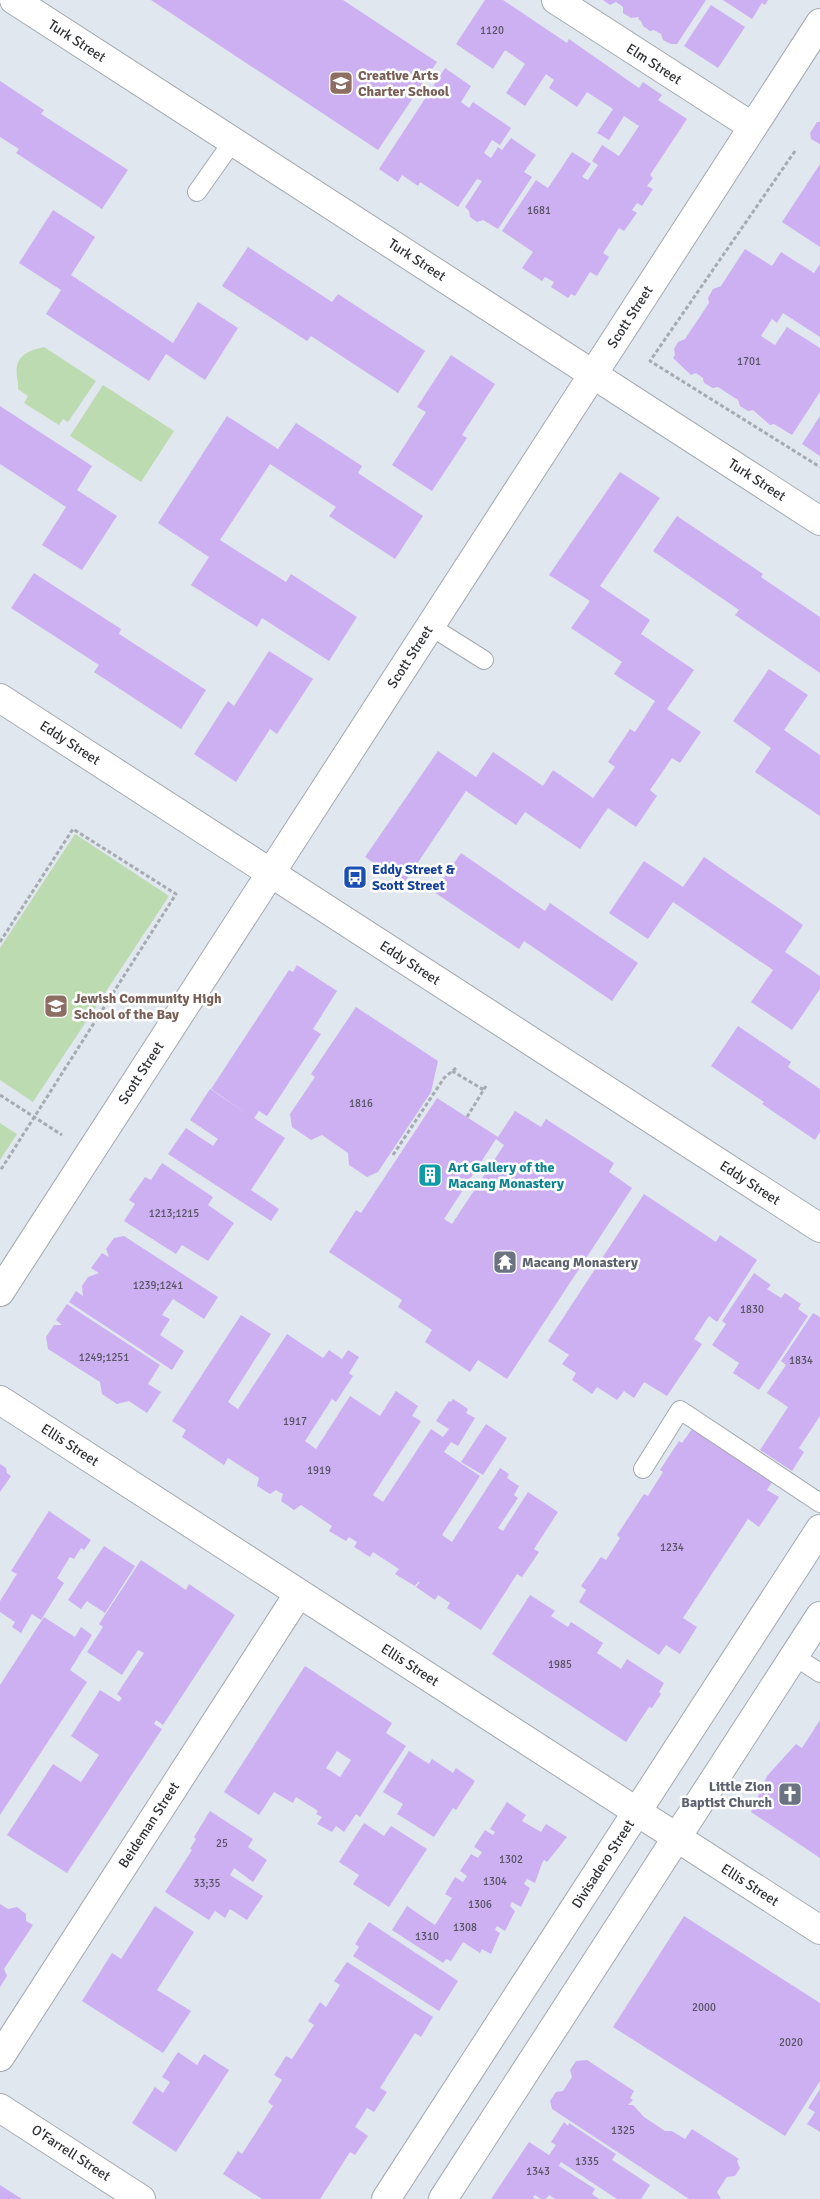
<svg xmlns="http://www.w3.org/2000/svg" width="820" height="2199" font-family="Signika,sans-serif">
<rect width="100%" height="100%" fill="#e1e7ee"/>
<path fill="#bddbb1" d="M44,347L96,381L68,422L63,419L59,425L24,403L28,396L18,389C19,384 17,381 17,377C14,356 27,351 44,347Z
M103,385L174,431L141,482L70,436Z
M75,834L169,896L33,1102L0,1080V948Z
M0,1123L17,1134L0,1160Z"/>
<path fill="#cdb0f2" fill-rule="evenodd" d="M151,0H343L437,62L378,150Z
M485,0H503L567,43L569,39L639,88L643,82L662,95L658,100L687,119L650,175L653,178L647,186L653,189L642,206L637,203L632,210L637,213L624,231L619,228L603,253L609,257L597,276L590,272L575,296L571,294L568,298L551,287L554,282L545,277L542,281L522,268L533,252L502,231L536,180L548,188L572,152L591,164L582,177L588,180L598,165L592,161L602,145L619,156L639,126L624,116L609,140L597,133L613,109L587,92L577,107L549,88L554,80L546,74L525,106L506,93L525,64L505,50L493,69L456,44Z
M603,0H706L677,44H671L663,40L661,34L654,30L650,31L643,26L641,21L638,19L639,17L631,18L623,13V7L616,2L610,5Z
M723,0H768L765,5L762,3L752,19Z
M711,5L745,27L718,68L684,46Z
M445,68L471,86L461,102L469,108L473,102L511,128L500,145L492,140L484,153L491,158L498,147L502,150L511,138L536,155L524,172L532,177L498,229L483,220L477,222L470,217L469,211L465,207L482,181L477,179L458,207L420,182L418,186L402,175L398,182L379,169Z
M0,81L44,110L41,114L128,170L102,209L16,153L19,149L0,137Z
M817,122H820V144L811,139L810,133Z
M820,164V247L782,222Z
M53,210L95,237L71,275L173,343L198,302L238,328L205,380L166,354L149,381L46,314L61,290L19,263Z
M248,247L332,302L338,294L425,351L398,393L311,336L307,341L222,286Z
M745,249L772,266L781,252L814,273L820,264V337L783,313L777,323L772,319L761,336L775,345L787,327L820,348V392L792,435L774,424L770,425L753,410L748,411L740,406L738,400L718,387L713,388L704,383L703,378L696,373L691,375L673,358L675,355L674,349L678,342L685,339L709,303L708,298L713,289L721,286Z
M451,355L495,384L462,435L467,438L432,491L392,465L426,412L417,407Z
M0,406L92,466L77,490L117,516L82,570L42,545L66,507L0,464Z
M227,416L278,449L296,423L362,466L358,473L423,516L395,559L329,516L336,507L270,464L220,540L286,582L291,574L357,617L329,661L262,618L257,627L191,585L209,557L158,523Z
M820,416V456L802,444Z
M620,472L660,498L600,586L650,620L641,634L694,670L667,709L701,732L680,763L672,758L650,790L657,796L636,827L608,808L580,849L525,812L516,825L466,791L404,883L365,857L438,751L476,777L493,752L543,786L553,770L593,798L615,767L608,762L630,729L635,732L655,701L614,674L622,662L571,628L590,601L549,575Z
M677,516L763,574L761,577L820,617V673L735,615L739,610L653,551Z
M34,573L121,629L119,634L206,690L181,729L94,672L99,665L11,608Z
M269,651L313,679L277,734L270,729L236,782L194,754L228,701L234,706Z
M769,669L808,695L784,730L820,755V816L755,772L771,748L733,721Z
M461,853L545,911L550,903L638,963L612,1001L524,941L519,949L434,892Z
M704,857L803,925L785,952L820,976V989L792,1030L751,1002L773,970L673,902L648,939L609,913L644,861L683,887Z
M297,965L337,991L313,1029L321,1034L267,1116L259,1111L254,1118L285,1138L251,1190L279,1209L271,1221L168,1154L186,1128L213,1146L218,1139L190,1120L210,1089L249,1115L211,1089L289,970L293,972Z
M356,1007L438,1061L431,1092L378,1172L367,1177L349,1165L348,1153L322,1135L311,1140L292,1127L290,1114L315,1077L311,1074Z
M738,1026L791,1062L788,1067L820,1089V1132L815,1140L762,1104L764,1102L711,1066Z
M437,1098L498,1137L515,1111L541,1127L546,1119L614,1163L609,1172L632,1188L507,1379L478,1360L470,1372L425,1342L432,1330L398,1307L402,1300L329,1252L356,1210L361,1213ZM496,1139L504,1145L452,1224L444,1219Z
M162,1163L213,1197L208,1205L234,1223L208,1261L182,1245L176,1254L124,1221L135,1204L129,1200L145,1177L151,1180Z
M644,1194L716,1242L720,1235L757,1260L717,1322L709,1316L694,1339L702,1344L667,1396L644,1382L634,1398L624,1391L617,1400L597,1387L592,1394L572,1380L576,1373L562,1364L569,1355L548,1341Z
M124,1236L218,1297L204,1319L173,1299L162,1315L170,1319L160,1335L184,1351L172,1370L69,1302L76,1291L83,1296L82,1286L88,1277L99,1273L91,1268L102,1253L109,1257L106,1249L114,1238Z
M754,1273L771,1285L767,1289L781,1298L785,1293L801,1304L798,1309L808,1316L759,1390L733,1373L739,1363L712,1345L726,1324L722,1321Z
M67,1304L160,1365L148,1384L161,1392L147,1413L129,1401L117,1404L102,1394L100,1382L48,1349L46,1337L54,1325H62L56,1320Z
M813,1313L820,1317V1416L799,1448L804,1452L792,1471L760,1450L788,1407L767,1393L786,1365L781,1361Z
M241,1315L271,1334L228,1402L238,1409L287,1334L323,1358L329,1350L342,1359L348,1350L359,1357L349,1373L353,1376L336,1402L332,1399L305,1441L316,1449L350,1396L380,1416L396,1391L418,1406L412,1416L421,1421L373,1495L383,1502L431,1429L443,1437L449,1429L436,1421L449,1401L451,1402L453,1399L468,1409L466,1413L475,1418L458,1446L451,1442L444,1452L480,1476L442,1535L452,1542L500,1468L509,1474L507,1478L519,1486L514,1495L518,1498L498,1528L503,1531L528,1492L558,1512L534,1549L539,1552L522,1577L517,1574L481,1630L447,1608L450,1603L438,1595L435,1600L416,1587L420,1582H418L415,1586L395,1574L399,1569L373,1552L370,1557L354,1547L357,1542L349,1537L346,1541L329,1531L332,1526L301,1505L294,1510L281,1501L283,1494L279,1492L276,1490L270,1494L257,1486L259,1478L228,1458L224,1465L182,1437L186,1430L172,1421Z
M486,1424L507,1438L483,1475L461,1462Z
M692,1429L772,1482L767,1490L779,1497L759,1527L748,1519L683,1618L697,1627L680,1654L666,1645L659,1655L579,1602L586,1590L581,1586L601,1557L606,1560L620,1538L617,1535L644,1494L648,1496L663,1472L660,1470L679,1441L682,1443Z
M0,1464L6,1468L7,1473L11,1476L0,1492Z
M49,1511L91,1540L84,1550L81,1548L74,1559L70,1557L57,1578L64,1583L41,1620L32,1614L21,1633L12,1627L15,1622L0,1612V1601L17,1574L11,1571Z
M104,1546L135,1566L105,1613L87,1601L81,1609L68,1600Z
M141,1560L186,1590L189,1584L235,1615L163,1725L156,1720L154,1724L162,1729L67,1873L7,1835L53,1764L81,1782L99,1755L71,1736L100,1690L119,1702L122,1698L117,1694L144,1653L138,1650L122,1675L87,1652L103,1627L99,1624Z
M530,1595L555,1611L551,1616L568,1627L571,1622L603,1643L597,1653L621,1669L627,1659L664,1683L659,1692L661,1694L652,1708L649,1707L626,1742L492,1654Z
M44,1617L75,1637L81,1627L92,1635L70,1670L87,1682L0,1815V1685Z
M305,1666L392,1723L386,1733L406,1746L360,1817L356,1814L344,1832L336,1826L332,1832L317,1824L322,1817L316,1814L318,1811L296,1797L293,1803L274,1792L259,1815L224,1792ZM337,1751L351,1760L340,1777L326,1768Z
M820,1720V1858L751,1812L767,1776L796,1744L802,1748Z
M409,1751L429,1764L432,1759L453,1773L456,1768L475,1781L456,1810L453,1808L434,1837L397,1814L403,1804L383,1792Z
M507,1802L526,1815L522,1821L541,1832L546,1824L567,1837L547,1862L544,1860L542,1863L535,1883L527,1879L524,1884L530,1888L521,1907L512,1902L510,1906L515,1911L505,1931L497,1926L495,1930L500,1933L491,1954L482,1949L480,1953L463,1942L451,1961L446,1959L443,1963L392,1930L407,1906L435,1925L452,1898L445,1894L455,1877L463,1882L467,1876L460,1871L471,1854L478,1858L482,1852L474,1847L485,1830L493,1835L495,1832L490,1829Z
M210,1811L253,1839L248,1847L267,1860L253,1882L234,1868L230,1875L263,1896L247,1920L230,1909L225,1918L215,1911L209,1920L165,1892L192,1850L190,1849L196,1839L194,1837Z
M364,1823L384,1836L391,1826L427,1849L389,1907L353,1884L359,1875L339,1862Z
M0,1904L8,1909L17,1907L26,1914V1921L33,1925L4,1969L7,1976L0,1987Z
M155,1906L194,1932L157,1990L191,2011L163,2053L82,2001L112,1953L121,1959Z
M684,1916L820,2003V2081L785,2136L613,2027Z
M369,1922L458,1981L439,2011L353,1956L359,1947L355,1944Z
M347,1962L433,2017L421,2037L415,2033L380,2088L387,2092L374,2112L367,2108L355,2127L368,2136L355,2155L350,2152L320,2199H262L223,2174L238,2151L242,2154L273,2106L268,2102L282,2080L274,2075L286,2056L292,2059L314,2025L308,2021L320,2002L326,2007L340,1985L334,1981Z
M178,2052L197,2065L204,2054L229,2070L176,2152L132,2123L155,2087L163,2093L170,2082L162,2077Z
M587,2060L634,2091L630,2098L633,2100L628,2105H633L644,2117L665,2131H672L685,2139L692,2129L739,2159L737,2161L740,2168L735,2176L727,2177L717,2192L721,2199H689L552,2109L550,2101L556,2092L563,2091L572,2077L570,2070L576,2061Z
M820,2089V2132L807,2124L815,2112L808,2108Z
M564,2122L568,2126L569,2123L616,2154L612,2160L650,2185L641,2199H617L561,2162L559,2166L595,2189L592,2194L599,2199H555L549,2195L546,2199H541L535,2195L533,2197L535,2199H491L529,2142L549,2155L556,2145L551,2142Z
M0,2185L22,2199H0Z"/>
<g fill="none" stroke-linecap="round" stroke-linejoin="round">
<g stroke="#a4a9b0" stroke-width="20">
<path id="lane" d="M197,192L233,141
M430,626L484,660
M643,1469L680,1410L820,1503
M794,1656L820,1673"/>
</g>
<g stroke="#a4a9b0" stroke-width="30">
<path id="street" d="M556,0L753,127
M0,698L820,1228
M0,1292L820,23
M0,1400L820,1930
M0,2057L299,1593
M0,2108L141,2199"/>
</g>
<g stroke="#a4a9b0" stroke-width="30">
<path id="secondary" d="M14,0L820,521
M386,2199L820,1529
M443,2199L820,1616"/>
</g>
<path stroke="#a6abb1" stroke-width="3" stroke-dasharray="4 2.5" stroke-linecap="butt" d="M795,151L650,361L820,467
M0,942L73,829L176,894L0,1171
M452,1071L484,1090
M0,1095L62,1135
M467,1117L486,1086
M393,1155L444,1078L456,1068"/>
<use href="#lane" stroke="#fff" stroke-width="18"/>
<use href="#street" stroke="#fff" stroke-width="28"/>
<use href="#secondary" stroke="#fff" stroke-width="28"/>
</g>
<defs>
<g id="school-square" transform="scale(1.25)"><rect x="-9" y="-9" width="18" height="18" rx="4" fill="#8d6e63" stroke="#fff"/><path d="M0-5L7-2L0 1L-7-2ZM-4 1L0 2.5L4 1V4Q0 6-4 4Z" fill="#fff"/></g>
<g id="bus-square" transform="scale(1.25)"><rect x="-9" y="-9" width="18" height="18" rx="4" fill="#1a4fb4" stroke="#fff"/><path d="M-5-6H5V4H4V6H2V4H-2V6H-4V4H-5ZM-3.5-4V0h7V-4ZM-3.5 1.2v1.5H-2V1.2ZM2 1.2v1.5H3.5V1.2Z" fill="#fff"/></g>
<g id="building-square" transform="scale(1.25)"><rect x="-9" y="-9" width="18" height="18" rx="4" fill="#0f9aa8" stroke="#fff"/><path d="M-4-6H4V6H1V3H-1V6H-4ZM-2.5-4.3h1.7v1.8h-1.7ZM.8-4.3h1.7v1.8H.8ZM-2.5-1h1.7V.8h-1.7ZM.8-1h1.7V.8H.8Z" fill="#fff"/></g>
<g id="temple-square" transform="scale(1.25)"><rect x="-9" y="-9" width="18" height="18" rx="4" fill="#6b7280" stroke="#fff"/><path d="M0-6L5-2H3V0L6.5 2.5H4V6H1.5V3h-3V6H-4V2.5H-6.5L-3 0V-2H-5Z" fill="#fff"/></g>
<g id="church-square" transform="scale(1.25)"><rect x="-9" y="-9" width="18" height="18" rx="4" fill="#6b7280" stroke="#fff"/><path d="M-1.2-6h2.4v3.5h3.3v2.4h-3.3V6h-2.4V-.1h-3.3v-2.4h3.3Z" fill="#fff"/></g>
</defs>
<g fill-rule="evenodd">
<use href="#school-square" x="341" y="83"/>
<use href="#bus-square" x="355" y="877"/>
<use href="#school-square" x="56" y="1006"/>
<use href="#building-square" x="430" y="1175"/>
<use href="#temple-square" x="505" y="1262"/>
<use href="#church-square" x="790" y="1794"/>
</g>
<g text-anchor="middle" dominant-baseline="central" stroke-width="5" stroke-linejoin="round" paint-order="stroke">
<g font-size="11" fill="#575264">
<text x="492" y="30">1120</text>
<text x="539" y="210">1681</text>
<text x="749" y="361">1701</text>
<text x="361" y="1103">1816</text>
<text x="174" y="1213">1213;1215</text>
<text x="158" y="1285">1239;1241</text>
<text x="752" y="1309">1830</text>
<text x="104" y="1357">1249;1251</text>
<text x="801" y="1360">1834</text>
<text x="295" y="1421">1917</text>
<text x="319" y="1470">1919</text>
<text x="672" y="1547">1234</text>
<text x="560" y="1664">1985</text>
<text x="222" y="1843">25</text>
<text x="511" y="1859">1302</text>
<text x="495" y="1881">1304</text>
<text x="207" y="1883">33;35</text>
<text x="480" y="1904">1306</text>
<text x="465" y="1927">1308</text>
<text x="427" y="1936">1310</text>
<text x="704" y="2007">2000</text>
<text x="791" y="2042">2020</text>
<text x="623" y="2130">1325</text>
<text x="587" y="2161">1335</text>
<text x="538" y="2171">1343</text>
</g>
<g font-size="14" fill="#303235" stroke="#fff">
<text transform="translate(77 41) rotate(33)">Turk Street</text>
<text transform="translate(654 64) rotate(33)">Elm Street</text>
<text transform="translate(417 260) rotate(33)">Turk Street</text>
<text transform="translate(630 317) rotate(-57)">Scott Street</text>
<text transform="translate(757 480) rotate(33)">Turk Street</text>
<text transform="translate(410 657) rotate(-57)">Scott Street</text>
<text transform="translate(70 743) rotate(33)">Eddy Street</text>
<text transform="translate(410 963) rotate(33)">Eddy Street</text>
<text transform="translate(141 1073) rotate(-57)">Scott Street</text>
<text transform="translate(750 1183) rotate(33)">Eddy Street</text>
<text transform="translate(70 1445) rotate(33)">Ellis Street</text>
<text transform="translate(410 1665) rotate(33)">Ellis Street</text>
<text transform="translate(149 1825) rotate(-57)">Beideman Street</text>
<text transform="translate(603 1864) rotate(-57)">Divisadero Street</text>
<text transform="translate(750 1885) rotate(33)">Ellis Street</text>
<text transform="translate(71 2153) rotate(33)">O'Farrell Street</text>
</g>
<g font-size="14" font-weight="bold" fill="#785e54" stroke="#fff" text-anchor="start">
<text x="358" y="75">Creative Arts<tspan x="358" dy="16">Charter School</tspan></text>
<text x="74" y="998">Jewish Community High<tspan x="74" dy="16">School of the Bay</tspan></text>
</g>
<g font-size="14" font-weight="bold" fill="#164399" stroke="#fff" text-anchor="start">
<text x="372" y="869">Eddy Street &amp;<tspan x="372" dy="16">Scott Street</tspan></text>
</g>
<g font-size="14" font-weight="bold" fill="#0d838f" stroke="#fff" text-anchor="start">
<text x="448" y="1167">Art Gallery of the<tspan x="448" dy="16">Macang Monastery</tspan></text>
</g>
<g font-size="14" font-weight="bold" fill="#5b616d" stroke="#fff" text-anchor="start">
<text x="522" y="1262">Macang Monastery</text>
<text x="772" y="1786" text-anchor="end">Little Zion<tspan x="772" dy="16">Baptist Church</tspan></text>
</g>
</g>
</svg>
